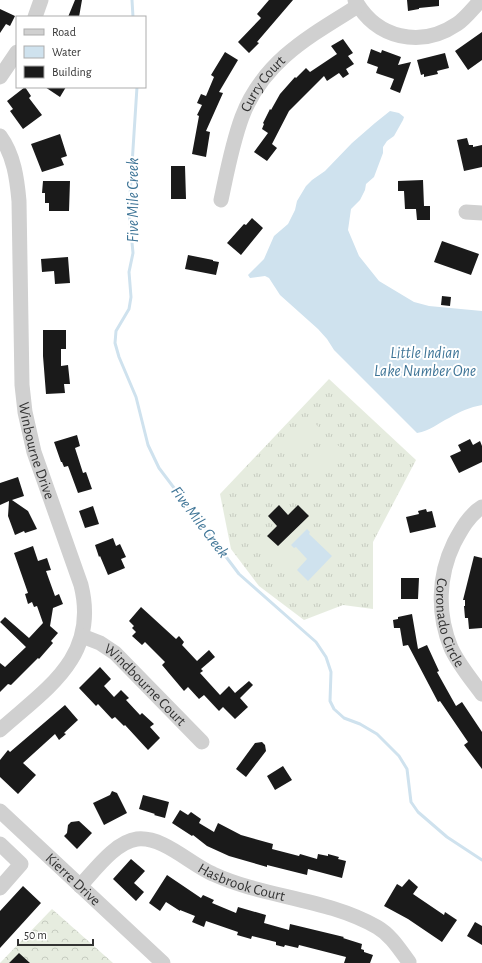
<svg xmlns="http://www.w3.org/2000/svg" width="482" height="963" font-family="'Alegreya Sans',sans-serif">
<defs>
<pattern id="grass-tufts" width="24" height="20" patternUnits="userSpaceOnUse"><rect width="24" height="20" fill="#e6ecdf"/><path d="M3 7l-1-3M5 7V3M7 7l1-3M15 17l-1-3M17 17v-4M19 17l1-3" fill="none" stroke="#c6cbc0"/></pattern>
<pattern id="forest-crowns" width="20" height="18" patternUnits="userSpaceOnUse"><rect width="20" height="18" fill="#e6ecdf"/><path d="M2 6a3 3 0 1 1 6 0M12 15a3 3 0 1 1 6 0" fill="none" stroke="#c6cbc0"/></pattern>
</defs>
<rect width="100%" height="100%" fill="#fff"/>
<path fill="url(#grass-tufts)" d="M329,379L416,460L373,542V609L343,605L304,620L259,586L231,549L220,494Z"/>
<path fill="url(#forest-crowns)" d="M52,909L113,963H0Z"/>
<path fill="#e6ecdf" d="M311,420L323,431L298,457L286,446Z
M329,437L341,448L316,474L304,463Z
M306,520L342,556L306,590L260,544L268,536L279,547Z"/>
<path fill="#cfe2ee" d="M390,111L399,113L404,117L403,120L394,136L387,141L383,147V153L374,177L366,184L365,190L360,200L351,209L348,230L359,256L379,281L414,302L429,306L482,311V405C470,407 459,412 449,418C438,423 430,431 417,433L334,350L327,339L318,329L280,295L269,278L265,276L250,278L248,275L264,259L274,236L288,224L295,210L297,201L306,186L312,180L325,171L352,143L375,123Z
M307,529L310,532L309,534L332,556L308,581L297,570L307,559L296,547L294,548L291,545Z"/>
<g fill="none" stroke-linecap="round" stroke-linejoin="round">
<path stroke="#cfe2ee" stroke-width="3" d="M132,0L133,17
M137,87L129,211L133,253L129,272L131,297L129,309L116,331L115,343L119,357L136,397L148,445L159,468L239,574L316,642L326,657L331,672L330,701L334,709L344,718L360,724L377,734L399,756L407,769L411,802L418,812L447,837L482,860"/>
</g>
<path fill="#1a1a1a" d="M75,0H82L79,17H68Z
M269,0H293L257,42L259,43L249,53L238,42L261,18L257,14Z
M407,0H439V6L419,8V9L408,11Z
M0,9L15,16L10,26L6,24L0,33Z
M482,32V60L468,70L455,51Z
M343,39L353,53L348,56L354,64L346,69L349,74L343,78L339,73L327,81L324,76L289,111L272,144L277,148L267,161L254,152L268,133L262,129L264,124L263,123L270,109L271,110L280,94L295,77L296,78L306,68L310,72L337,54L331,46Z
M371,49L381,53L382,50L401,57L398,65L411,62L400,93L390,89L394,79L376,73L378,67L367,63Z
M225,52L238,60L219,92L223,93L206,131L210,132L206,157L192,154L199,116L197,115L202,105L197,103L201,94L206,96L214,77L211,75Z
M445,53L449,68L437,71L438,74L424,77V74L421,75L417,60Z
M25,87L31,96L29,98L42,115L23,129L10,111L13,109L7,101Z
M45,87H66L60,97Z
M60,134L67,156L61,158L64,165L42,172L31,144Z
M467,138L469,145H473V147L482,145V167L464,171L457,140Z
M171,166H185L186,199H171Z
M423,180L424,206H430V220H417L416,209H405L404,191H398V181Z
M43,181H70L69,211H49V203H45V193H42Z
M252,218L263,228L241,255L227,243L244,224L246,225Z
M442,241L479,254L471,275L434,262Z
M188,255L213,260V261L219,262L216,275L185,269Z
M68,257L70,283L55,284L54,271L42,272L41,259Z
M442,296L451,297L450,306L441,305Z
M43,330H66V349H61V366L68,365L70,384H64L65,393L46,394L43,356Z
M77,435L80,446L75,448L83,473L86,472L92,489L78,493L68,466L64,467L62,462H61L54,442Z
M470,439L473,445L480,441L482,446V462L459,473L450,456L461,451L458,445Z
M18,477L24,496L12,500L28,511L37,529L25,533L24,531L15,535L8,516L9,501L0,505V483Z
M279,505L288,515L298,505L309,516L278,546L267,536L277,526L268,516Z
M93,506L99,524L85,528L79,511Z
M426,509L427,512L432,511L436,527L410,533L406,517L419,514L418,511Z
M113,538L116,546L120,544L126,557L121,559L125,568L108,575L100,556L99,557L95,545Z
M33,546L38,561L47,558L51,570L46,571L55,596L59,594L63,604L53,608L50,626L58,633L51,641L53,643L39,659L38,658L11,685L8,684L0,692V663L5,667L26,647L0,622L5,617L29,638L43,623L37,606L34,607L32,602L28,604L25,594L28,593L14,553Z
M474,556L482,558V628L469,629L468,618H465L464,606H465V600H463Z
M401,578H419L418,599H401Z
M141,607L176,639L179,636L184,642L182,645L197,661L209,650L215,657L201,669L203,671L200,673L220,695L229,686L235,693L249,681L253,685L240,698L248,707L235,719L223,707L219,711L204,695L199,699L188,687L184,691L162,665L165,662L145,642L142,645L132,636L136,632L132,628L134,626L129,621Z
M412,614L418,649L427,645L439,671L437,672L456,706L462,702L482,732V769L464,745L468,742L440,701L438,702L408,645L403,646L400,628H394L393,620L398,619V617Z
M100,667L111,679L104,686L114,697L121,690L129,698L126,700L140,715L142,713L154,724L150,727L160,738L148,750L125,725L124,726L115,717L112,719L98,704L96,706L79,688Z
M65,705L78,720L64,733L66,734L59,740L55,734L23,763L36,775L18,794L0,777V760L8,750L10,752Z
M262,742L265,745L266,751L246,777L236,769L255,743Z
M283,766L292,780L275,790L267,776Z
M112,791L117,793L127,813L104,825L93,803L110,795Z
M143,795L169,802L165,818L154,815L155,814L139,809Z
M180,810L188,815L191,812L201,819L199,823L214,832L218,823L241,835L273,844L272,849L299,856L300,854L317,859L318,854L328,856V854L339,857L338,859L346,861L342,878L308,869L307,875L267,865V867L229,856L207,846L193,835L192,836L172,823Z
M79,821L92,833L77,849L64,836L67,833L68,825L71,822Z
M131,859L145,871L134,883L144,892L136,901L113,879Z
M167,875L201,898L203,895L214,900L212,903L236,913L238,907L266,915L264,923L289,930L290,924L344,937L343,938L362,944L361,949L364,950V952L373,955L370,963H344L346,957L299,945L298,948L285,945L284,947L276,945V942L252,936L251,939L237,935L238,932L206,921L204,927L192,922L195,916L180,910V911L166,902L160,911L149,903Z
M409,879L418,887L413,894L444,915L445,912L457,920L442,942L408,919L384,906L397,884L402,887Z
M23,886L41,903L0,948V911Z
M475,922L482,926V945L467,936Z
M19,953L30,963H9Z"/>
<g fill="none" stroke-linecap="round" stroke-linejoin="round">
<g stroke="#d0d0d0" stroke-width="15">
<path d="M355,0C376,38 420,49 457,24C466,18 473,8 481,0"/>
<path d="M35,17L41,0"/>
<path d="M0,77L17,52"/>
<path id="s1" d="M0,136C14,155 17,179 19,201L22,385L25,412L34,452L81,585C99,657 47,688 0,730"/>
<path id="s2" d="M221,200C227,172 232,144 242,117C263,61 310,36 358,6"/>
<path d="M466,212L482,213"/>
<path id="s3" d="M482,507C469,515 461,530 454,543C438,576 437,614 451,648C459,665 471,679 482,694"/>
<path id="s4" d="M82,636L100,643L115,653L202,742"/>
<path id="s5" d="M0,811L163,963"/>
<path d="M0,844L21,864L0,888"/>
<path id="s6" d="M80,886C95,870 115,842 137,839C163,836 190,864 213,874C265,898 326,898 377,927C391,935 400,950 409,962"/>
</g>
</g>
<g text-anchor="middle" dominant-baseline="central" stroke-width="4" stroke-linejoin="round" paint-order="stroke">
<g font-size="15" fill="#333" stroke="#fff">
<text stroke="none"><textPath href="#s2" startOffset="125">Curry Court</textPath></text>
<text stroke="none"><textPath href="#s1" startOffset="320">Winbourne Drive</textPath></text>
<text stroke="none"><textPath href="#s3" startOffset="129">Coronado Circle</textPath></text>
<text stroke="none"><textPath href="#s4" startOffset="81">Windbourne Court</textPath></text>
<text stroke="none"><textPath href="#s5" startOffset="100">Kierre Drive</textPath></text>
<text stroke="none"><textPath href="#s6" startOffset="190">Hasbrook Court</textPath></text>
</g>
<g font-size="16" font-style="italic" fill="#3f7597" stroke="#fff">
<text transform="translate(133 200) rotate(-90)">Five Mile Creek</text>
<text x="425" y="353">Little Indian<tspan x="425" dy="18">Lake Number One</tspan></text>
<text transform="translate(200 522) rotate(53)">Five Mile Creek</text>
</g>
</g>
<rect x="16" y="16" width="130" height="72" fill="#ffffff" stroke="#adadad"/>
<rect x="24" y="29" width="20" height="6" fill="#d0d0d0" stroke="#adadad"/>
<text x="52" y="36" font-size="12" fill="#333333">Road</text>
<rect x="24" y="46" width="20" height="12" fill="#cfe2ee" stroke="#adadad"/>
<text x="52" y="56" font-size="12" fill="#333333">Water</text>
<rect x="24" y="66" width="20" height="12" fill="#1a1a1a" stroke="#adadad"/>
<text x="52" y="76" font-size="12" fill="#333333">Building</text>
<path d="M18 939v6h75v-6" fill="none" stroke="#333333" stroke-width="2"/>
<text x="24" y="939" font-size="12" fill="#333333" stroke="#ffffff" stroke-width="3" paint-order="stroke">50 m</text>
</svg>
